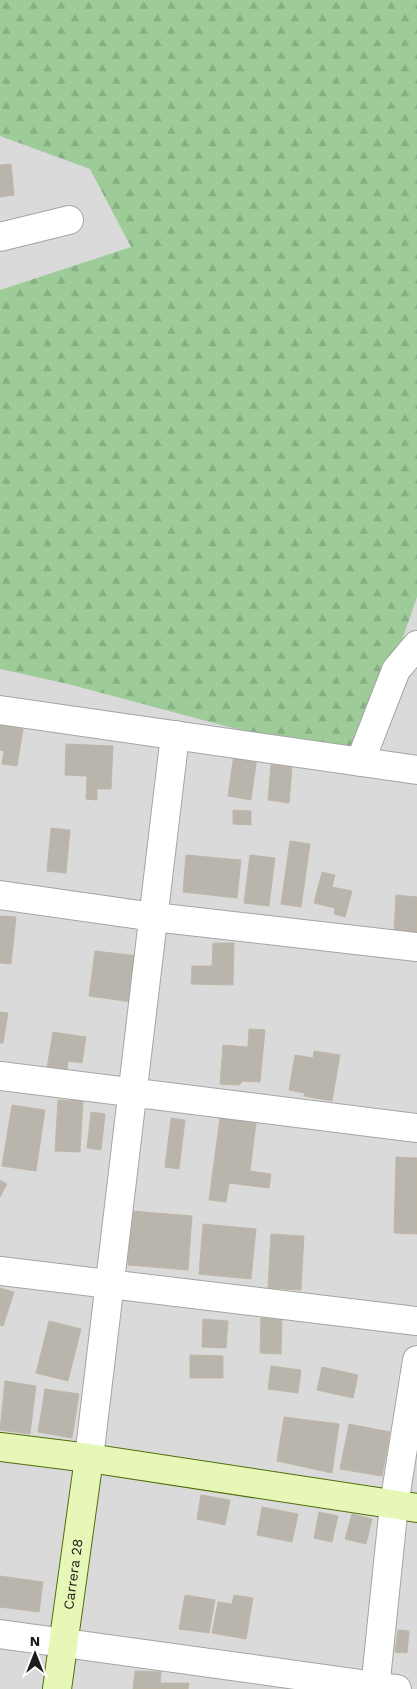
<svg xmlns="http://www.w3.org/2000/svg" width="417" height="1689" font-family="'Work Sans',sans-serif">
<defs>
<pattern id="forest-firs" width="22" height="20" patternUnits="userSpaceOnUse" patternTransform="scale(1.25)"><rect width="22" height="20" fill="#9dcc99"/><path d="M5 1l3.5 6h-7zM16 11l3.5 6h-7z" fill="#87af83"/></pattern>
</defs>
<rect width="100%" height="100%" fill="#eeece3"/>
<path fill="#dbdada" d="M0,0H417V1689H0Z"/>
<path fill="url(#forest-firs)" d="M0,0H417V597L360,762L68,684L0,669V290L131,247L90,169L0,136Z"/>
<path fill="#bab5ac" stroke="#bfb6a6" d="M11,164L14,195L0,197V165Z
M0,725L23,729L17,766L2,764L4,751L0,750Z
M66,744L113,746L111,789H97V800L86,799L87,776L65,775Z
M234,754L257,757L251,800L228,796Z
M271,765L292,767L289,803L268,800Z
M233,810L251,811V825L233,824Z
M51,828L70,830L66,873L47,871Z
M290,841L310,844L301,907L281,904Z
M186,855L241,860L237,898L183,892Z
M250,855L275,858L269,906L244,903Z
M322,872L335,875L332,887L352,891L345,917L334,914L335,908L314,903Z
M396,895L417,897V933L394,932Z
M0,916L16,917L11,964L0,963Z
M213,943H234L233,985L191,984L192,966H212Z
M95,951L138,956L132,1002L89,996Z
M0,1012L8,1013L3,1043H0Z
M249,1029L265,1030L260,1082L243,1081L239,1085L220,1084L223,1045L248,1047Z
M53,1032L86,1037L82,1063L68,1061L67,1071L47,1068Z
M314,1051L340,1055L332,1101L304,1096L305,1093L289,1090L295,1055L313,1058Z
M58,1100L83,1101L80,1152L55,1151Z
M12,1105L45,1110L36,1171L2,1166Z
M91,1112L105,1114L101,1150L87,1148Z
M171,1118L185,1120L179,1169L165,1167Z
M220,1118L256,1123L250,1171L271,1174L269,1188L229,1183L226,1202L209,1200Z
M396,1157L417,1158V1234L394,1233Z
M0,1180L7,1184L0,1197Z
M132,1211L192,1216L188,1270L128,1265Z
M203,1224L256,1229L251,1279L199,1274Z
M271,1234L304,1236L301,1290L268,1288Z
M0,1288L14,1292L3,1326L0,1325Z
M261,1318L282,1319L281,1354L260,1353Z
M203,1319L228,1321L226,1348L202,1347Z
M49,1321L81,1329L68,1381L36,1373Z
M190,1355L223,1356V1378H190Z
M271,1366L301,1370L298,1393L268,1389Z
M322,1367L358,1375L353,1398L317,1390Z
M5,1381L36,1386L30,1434L0,1430Z
M45,1389L79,1394L72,1438L38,1432Z
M284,1417L339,1424L332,1473L277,1461Z
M349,1424L390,1432L382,1476L340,1469Z
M201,1495L230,1500L225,1525L197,1519Z
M262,1507L298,1514L292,1542L257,1535Z
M319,1512L338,1516L332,1542L314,1538Z
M352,1514L372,1519L366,1544L345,1539Z
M0,1576L43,1582L39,1612L0,1607Z
M185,1595L215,1600L209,1633L179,1629Z
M234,1595L253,1598L246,1639L212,1633L218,1602L232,1604Z
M398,1630L409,1631L407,1653L395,1652Z
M135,1671L161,1672L160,1683H189L188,1689H133Z"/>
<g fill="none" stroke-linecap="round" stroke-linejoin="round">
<g stroke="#a4a4a4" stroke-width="30">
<path id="street" d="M0,237L69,220
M0,710L417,770
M360,762L396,670L417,645
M0,895L154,917L417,947
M0,1076L417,1128
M0,1271L417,1321
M89,1458L175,735
M0,1634L397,1689
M375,1689L394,1505L417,1360"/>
</g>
<g stroke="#4f6f08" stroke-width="30">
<g id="secondary">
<path d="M0,1447L89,1458L417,1508"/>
<path id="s1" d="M57,1689L89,1458"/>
</g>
</g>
<use href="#street" stroke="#fff" stroke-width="28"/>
<use href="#secondary" stroke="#e7f7b7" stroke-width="28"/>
</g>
<g text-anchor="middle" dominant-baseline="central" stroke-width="5" stroke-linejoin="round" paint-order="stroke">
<g font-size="14" fill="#1d1d1d" stroke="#fff">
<text stroke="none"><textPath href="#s1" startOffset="116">Carrera 28</textPath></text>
</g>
</g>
<g transform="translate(35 1654)" stroke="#ffffff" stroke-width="4" paint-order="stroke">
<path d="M0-4L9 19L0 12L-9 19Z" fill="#1d1d1d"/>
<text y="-8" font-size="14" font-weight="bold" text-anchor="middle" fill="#1d1d1d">N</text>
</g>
</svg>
